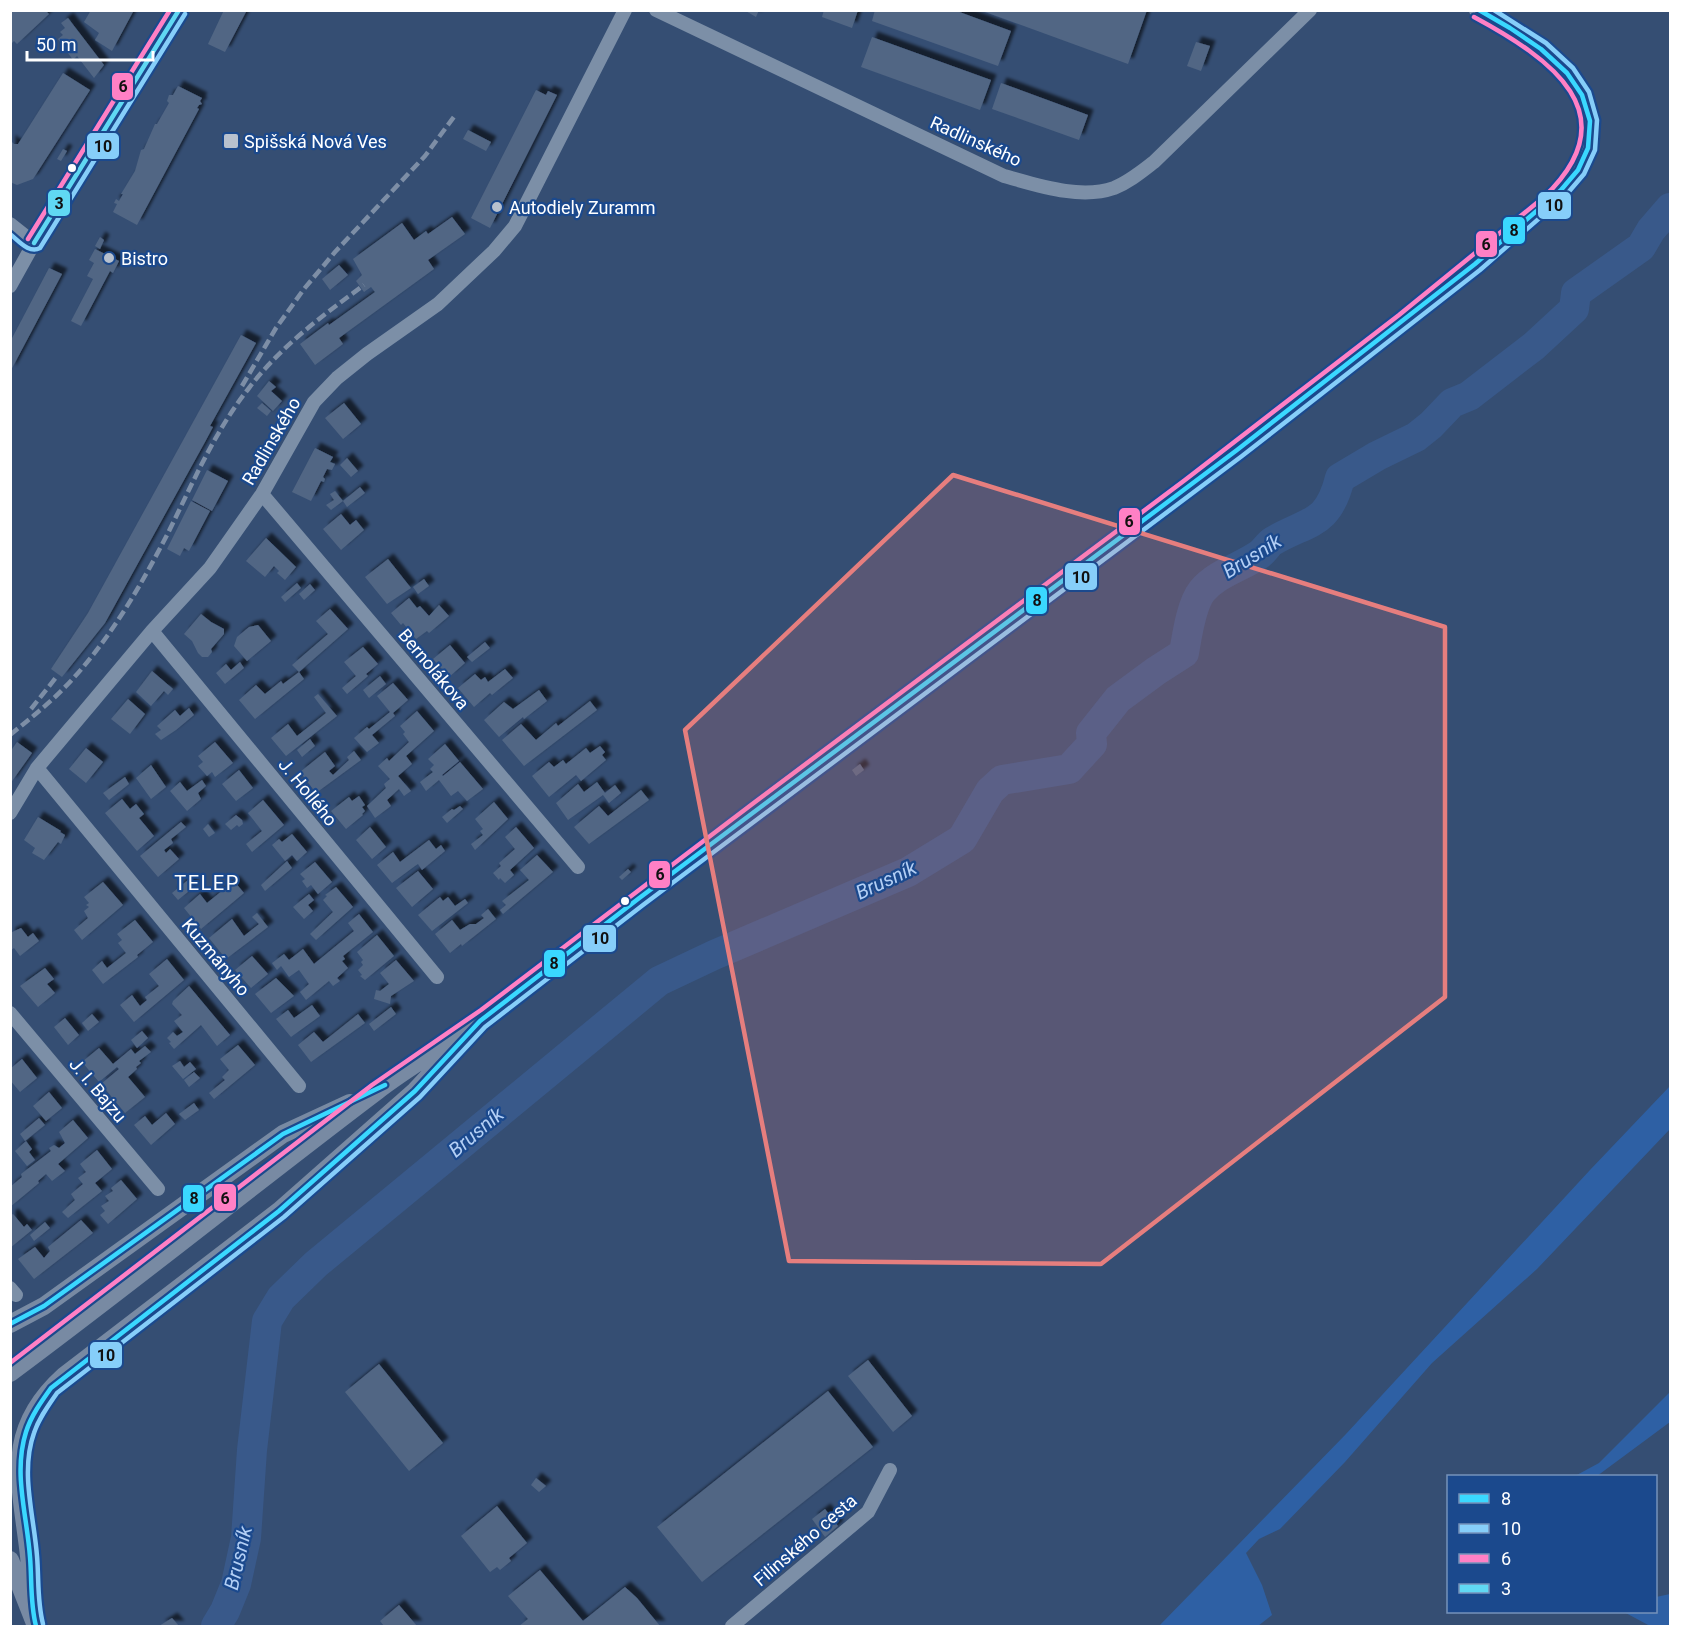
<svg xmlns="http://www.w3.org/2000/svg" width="1681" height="1637" font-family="Roboto,sans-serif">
<defs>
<filter id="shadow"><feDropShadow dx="5.5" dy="-5.5" stdDeviation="1.5" flood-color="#0009"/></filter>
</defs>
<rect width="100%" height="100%" fill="#354e73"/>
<path fill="#2e60a4" d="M1670,1086V1129L1537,1269L1432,1363L1345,1462L1280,1529L1259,1539L1246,1553L1262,1585L1272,1615L1258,1626H1159L1346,1434L1590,1170Z
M1670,1392V1422L1597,1476H1575L1599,1463Z
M1670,1594V1626H1650L1624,1612H1656V1597Z"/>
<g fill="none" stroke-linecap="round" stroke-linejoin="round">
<path stroke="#39598a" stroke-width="30" d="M216,1626L225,1611L236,1584L246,1538L252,1450L267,1321L281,1298L316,1264L659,981L714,955L908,872L962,839L990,791L1002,780L1069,769L1092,744L1091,733L1118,699L1156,671L1184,653C1187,636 1191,605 1202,591C1217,573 1242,567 1260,554C1265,550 1268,544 1273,541C1309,520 1328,526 1340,478L1377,456L1416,437L1431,425L1452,403L1469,396L1534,346L1574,309L1576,293L1641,247L1651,230L1670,208"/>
</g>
<path fill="#516684" filter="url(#shadow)" d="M10,10H45L49,14L17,44L14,41L10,45Z
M91,10H134L112,51L95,40L99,33L84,22Z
M224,10H247L225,52L208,44Z
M744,10H759L756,17Z
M824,10H858L852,28L822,17Z
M875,10H954L1011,31L998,66L872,21Z
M980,10H1147L1128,64Z
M68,18L104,65L94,78L77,56L73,60L58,39L63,35L60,32L65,28L61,23Z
M872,37L991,80L980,110L861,67Z
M1196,42L1210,46L1201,71L1187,66Z
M63,73L90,90L33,179L17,185L10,182V140L14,144H18Z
M1001,83L1088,115L1079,140L992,109Z
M178,86L202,98L200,101L202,104L199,105L197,108L199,109L137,225L113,212L117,204L114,203L116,199L119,201L123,194H121L135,171L141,150L144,149L155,124H157L169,103L167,101L169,95H173Z
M536,90L546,95L548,91L557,95L490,228L471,218Z
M468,130L491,142L486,151L463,139Z
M63,149L67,151L61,161L57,159Z
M452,217L465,234L428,260L434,269L339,338L343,344L315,365L300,344L328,323L329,325L375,292L371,287L364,292L356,281L362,275L353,259L402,223L414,240L426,231L428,234Z
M100,237L104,240L100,249L95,246Z
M95,249L119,261L113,273L110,271L81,326L71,321L93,279L87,276L94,263L89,260Z
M339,265L348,275L330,290L322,279Z
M49,268L62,274L10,372V342Z
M241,335L256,343L210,426L213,427L205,442L105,623L62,677L51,669L88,613Z
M269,381L276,387L271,391L282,401L273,411L257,396Z
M262,403L271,411L267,416L257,408Z
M344,403L361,424L343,439L325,418Z
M315,448L333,457L330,462L335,464L332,470L327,469L323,477L325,479L324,482L321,481L311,501L292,492Z
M347,458L358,471L351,477L340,465Z
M207,470L228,481L212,511L192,500Z
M360,487L365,493L347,507L343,501Z
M335,491L343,501L331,510L326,505L334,500L330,494Z
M191,501L210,511L189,551L184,548L180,556L167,549Z
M341,514L350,525L356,520L364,530L341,550L323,529Z
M266,538L296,567L285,580L277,573L279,571L274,566L265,577L246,561Z
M388,559L411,588L387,604L365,577Z
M424,579L429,586L418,594L413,587Z
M297,583L301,588L285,602L281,597Z
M310,584L315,590L304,600L299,594Z
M409,598L417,608L420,606L429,616L439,605L449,616L429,633L427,631L416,639L403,623L401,625L391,613Z
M330,609L348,629L299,672L292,665L328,634L316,621Z
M201,614L211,622L224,629V634L211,649L212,652L208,657H202L198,653L192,641L184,634Z
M258,625L271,641L247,661L234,646L237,637L249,627Z
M485,642L490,648L472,662L467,657Z
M450,645L465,663L449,677L433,659Z
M363,647L378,664L366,674L368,676L347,694L342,688L356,676L344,662Z
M240,662L244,668L225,684L216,673L226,664L231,670Z
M505,669L513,678L492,695L490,693L474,707L458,688L475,674L481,680L485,677L488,682Z
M152,671L173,689L168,695L164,691L151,706L136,692Z
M299,672L304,679L255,719L239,700L256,685L265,694L281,681L283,684Z
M380,676L386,684L369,698L363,690Z
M393,683L408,700L393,713L395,716L372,735L379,743L367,752L354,738L367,727L369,729L390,712L377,696Z
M539,690L547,701L524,719L523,717L499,737L484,720L504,702L513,709Z
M318,694L337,716L286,756L271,738L288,724L297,736L326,713L314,697Z
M128,699L145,714L130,734L111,719Z
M590,701L597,710L524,766L502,740L521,724L536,740L556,723L558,726Z
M189,708L194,715L176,730L161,740L155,734L161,730L157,726L175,710L180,716Z
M417,711L434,731L406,756L412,764L398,776L411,791L404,796L399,789L387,800L391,806L375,818L367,806L386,788L384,784L390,779L378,766L387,758L389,761L409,742L403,734L405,732L400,726Z
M310,739L315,746L302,757L297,750Z
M17,742L32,753L10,784V752Z
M215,742L233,763L215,777L212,772L207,776L198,766L203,762L198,756Z
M445,744L459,761L442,775L443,776L460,762L483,789L467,801L458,791L451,796L439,780L426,791L420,782L433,772L430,769L434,765L428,759Z
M600,746L605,752L602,755L606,760L581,781L576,775L549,797L532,776L549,762L554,767L563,760L566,764L586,748L590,753Z
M86,748L103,762L86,783L69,769Z
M354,751L361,760L316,793L300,772L325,752L335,766L329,771L333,775L349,760L347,757Z
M860,764L864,770L856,776L852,770Z
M151,765L166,787L151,799L136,778Z
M239,770L253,788L236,801L222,784Z
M125,777L129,784L109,800L103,793Z
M202,780L206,786L198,793L201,799L187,811L170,791L180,782L187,791Z
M597,782L605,793L615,785L621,793L609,803L603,795L568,820L556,803L578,784L584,792Z
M641,790L649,800L589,844L574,827L599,806L608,816Z
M359,796L365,805L362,807L365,811L362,814L363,815L346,829L331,811L349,797L352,801Z
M122,799L130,809L136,804L144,814L139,818L154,836L137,851L105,813Z
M263,800L284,825L252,852L246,844L262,831L248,813Z
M494,802L508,819L475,850L471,844L483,835L480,831L483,829L475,819Z
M460,806L463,809L447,823L442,817L452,809L454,810Z
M236,815L242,820L243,824L239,827L237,825L231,830L225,824Z
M38,817L61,831L60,832L65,835L61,844L58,842L44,860L32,853L35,848L24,840Z
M181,822L186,827L171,839L173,843L164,850L166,853L170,849L179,859L158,877L140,856Z
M208,824L215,833L209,837L203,829Z
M370,827L386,847L372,859L356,840Z
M516,827L534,848L510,870L514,875L505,883L500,878L499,880L493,873L501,866L499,863L515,849L505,837Z
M292,834L307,852L297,861L292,855L285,861L272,845L279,839L282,842Z
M429,840L436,849L441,845L445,851L422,870L418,864L415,866L392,883L377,865L393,852L400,862Z
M537,855L553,872L503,914L500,910L506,905L502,901L529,880L520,870Z
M287,861L292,868L265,891L261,885Z
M315,862L332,882L318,894L311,885L307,888L302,881L305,879L300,874Z
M628,869L631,872L622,880L619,877Z
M418,871L433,889L412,907L396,888Z
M188,880L194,887L178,900L172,893Z
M234,881L244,893L201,929L184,908L200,894L207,903Z
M103,882L123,905L82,940L74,930L88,918L84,911L89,907L86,905L89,903L84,897Z
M336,887L353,907L316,940L310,934L333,912L323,900L327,896L325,895Z
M309,894L314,900L308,905L313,911L304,919L293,907Z
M440,897L443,901L448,897L455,906L465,899L468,903L432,931L418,915Z
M488,909L496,919L462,946L461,944L450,953L435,934L452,920L460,930L470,924H476L484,918L481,915Z
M257,913L268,927L226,959L209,938L232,919L244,936L259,924L252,917Z
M359,914L373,932L343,956L345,959L342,961L348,968L337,978L340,981L333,986L329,981L306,1000L300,992L309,984L299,970L289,977L281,966L277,970L272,963L284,954L289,960L303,949L314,964L354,931L348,923Z
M135,920L153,942L137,955L138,957L103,984L92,970L102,961L107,968L126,953L118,943L122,940L117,934Z
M21,928L28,937L33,933L39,941L20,956L14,948L10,951V933Z
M377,935L394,956L365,980L360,976L362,975L358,970L363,965L361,962L363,960L357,952Z
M252,956L268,974L251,988L235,970Z
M167,959L184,980L134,1022L120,1005L132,995L140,1006L147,1000L145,997L159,986L149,974Z
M396,960L414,981L391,996L390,1004L374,999L376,990L380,991L389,984L380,973Z
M45,968L54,979L47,984L55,993L38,1007L20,986Z
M276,978L294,996L271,1013L255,994Z
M189,986L230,1035L217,1046L201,1025L174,1049L169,1043L171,1042L167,1038L173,1032L177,1036L183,1032L174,1021L182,1015L172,1004L173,1001Z
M312,1005L320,1016L291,1037L276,1019L288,1010L294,1018Z
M391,1007L396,1014L374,1031L369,1024Z
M92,1014L99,1022L88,1031L82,1023Z
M358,1014L365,1023L311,1062L298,1045L314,1032L323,1042Z
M65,1018L79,1035L68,1045L54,1027Z
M142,1031L148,1038L137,1048L131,1040Z
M238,1045L255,1065L214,1099L209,1093L225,1080L222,1077L229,1070L220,1059Z
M145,1046L151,1052L139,1061L141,1063L136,1067L137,1069L128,1077L145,1097L125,1113L101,1084L119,1069L117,1067L99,1082L82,1062L99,1048L113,1064L131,1049L135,1054Z
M22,1059L37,1078L20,1092L10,1080V1069Z
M180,1061L184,1067L190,1062L196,1069L183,1079L172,1066Z
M194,1072L200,1078L189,1087L184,1080Z
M49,1092L62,1108L46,1121L33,1106Z
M194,1103L199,1110L185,1120L179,1114Z
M166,1113L175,1124L151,1145L134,1125L145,1116L152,1125Z
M39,1118L45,1125L25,1141L20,1134Z
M73,1120L88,1138L58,1164L65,1171L52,1181L46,1174L38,1181L39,1183L10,1207V1187L22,1177L21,1174L51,1151L49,1148L54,1145L59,1148L65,1143L59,1132Z
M26,1141L32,1149L29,1152L35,1160L27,1166L15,1151Z
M97,1150L112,1169L95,1183L102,1191L68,1218L62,1212L75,1200L71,1194L83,1184L78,1178L86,1172L80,1164Z
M121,1180L137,1199L108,1224L100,1215L105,1211L101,1206L109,1201L105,1196L113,1191L111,1188Z
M13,1214L24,1227L27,1224L32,1230L10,1248V1216Z
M81,1220L93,1233L34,1279L18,1259L35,1247L44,1258L50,1251L48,1247Z
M45,1222L50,1228L34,1241L30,1235Z
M868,1360L912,1416L893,1432L848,1376Z
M379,1364L443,1443L409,1471L345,1392Z
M828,1391L873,1447L702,1582L657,1527Z
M536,1478L546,1486L539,1492L531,1485Z
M497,1506L527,1543L509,1558L511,1561L500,1570L497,1567L490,1572L461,1536Z
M825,1509L838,1526L825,1537L812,1519Z
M540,1570L583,1621L625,1587L637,1598L660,1626H519L528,1619L508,1596Z
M399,1605L417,1626H384L380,1621Z
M172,1618L179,1626H159Z"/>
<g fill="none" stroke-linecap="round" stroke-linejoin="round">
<path stroke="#7c8fa7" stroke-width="14" d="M656,10L1004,176C1037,185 1080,200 1114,188C1129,182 1141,172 1154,162L1310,10
M10,224L34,243
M10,286L34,243L179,10
M262,494L578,867
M152,631L437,977
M37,768L299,1086
M10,813L37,768L152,631L210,568L262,494L314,402L337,378L367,354L438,304L494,251L515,226L625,10
M10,1013L158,1189
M10,1288L16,1295
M732,1626L868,1512L890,1470"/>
<path stroke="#788aa3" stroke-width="18" d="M10,1324L44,1306L283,1134L350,1103
M10,1373C134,1281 254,1184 377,1091C412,1064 451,1043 486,1016C606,925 725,833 846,743C998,628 1153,516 1303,398C1370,347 1437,295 1502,241C1531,217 1572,192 1585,155C1611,85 1529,37 1478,10
M10,1560L36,1626
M31,1611C31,1593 31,1574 29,1556C21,1483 2,1432 64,1376L279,1211L415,1091L459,1044"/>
<path stroke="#7d8ea6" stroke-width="4.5" stroke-dasharray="10 4.5" stroke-linecap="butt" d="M242,386L276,328L304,289L335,252L425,156L456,114
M31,709L58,675
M10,735C26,722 41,710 56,696C103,651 137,593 167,535C192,485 214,432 249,388C281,346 322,316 364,285"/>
<g stroke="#1b498d" stroke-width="9">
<path id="bus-1" d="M10,1324L44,1306L283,1134L385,1085
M36,1626C30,1603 32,1580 30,1557C27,1515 13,1473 26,1432C31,1416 41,1402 51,1388L279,1211L415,1091L480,1021L638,899L1237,450L1475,264L1561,190L1578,170L1588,148L1590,121L1582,95L1567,73L1541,49L1510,28L1479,10"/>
</g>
<g stroke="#1b498d" stroke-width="9">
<path id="bus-2" d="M10,234C19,241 29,254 40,248L185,14
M43,1624C37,1601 39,1579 37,1556C34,1516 20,1472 34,1433C39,1418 48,1406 57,1393L284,1217L420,1097L485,1027L643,905L1242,456L1480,270L1566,195L1584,174L1595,150L1597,120L1589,92L1573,68L1546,43L1494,10"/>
</g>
<g stroke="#1b498d" stroke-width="9">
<path id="bus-3" d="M28,239L170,10
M10,1363L372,1085L481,1010L751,805L1185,480L1399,315L1544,197C1631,114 1550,58 1474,17"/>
</g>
<g stroke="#1b498d" stroke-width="9">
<path id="bus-4" d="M34,243L179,10"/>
</g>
<use href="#bus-1" stroke="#3ad8ff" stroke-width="4.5"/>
<use href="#bus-2" stroke="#86cef9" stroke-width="4.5"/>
<use href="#bus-3" stroke="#ff80c5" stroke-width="4.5"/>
<use href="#bus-4" stroke="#60d8f3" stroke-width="4.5"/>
</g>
<path fill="#e67e7e" fill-opacity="0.2" stroke="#e67e7e" stroke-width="4.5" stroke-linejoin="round" d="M953,475L1445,627V997L1101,1264L789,1261L685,730Z"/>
<g fill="#b8c1ce" stroke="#1b498d" stroke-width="2">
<rect x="223" y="133" width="16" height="16" rx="3"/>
<circle cx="497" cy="207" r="6"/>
<circle cx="109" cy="258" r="6"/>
</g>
<g fill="#fff" stroke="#1b498d" stroke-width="2">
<circle cx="72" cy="168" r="5"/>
<circle cx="625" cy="901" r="5"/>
</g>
<g text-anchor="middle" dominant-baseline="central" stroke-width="4.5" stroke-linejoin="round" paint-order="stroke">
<g font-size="18" fill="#fff" stroke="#1b498d" text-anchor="start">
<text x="244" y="141">Spišská Nová Ves</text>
<text x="509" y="207">Autodiely Zuramm</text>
<text x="121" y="258">Bistro</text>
</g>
<g font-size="18" fill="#fff" stroke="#1b498d">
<text transform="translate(976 141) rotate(24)">Radlinského</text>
<text transform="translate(271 441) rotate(-60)">Radlinského</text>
<text transform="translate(434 669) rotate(50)">Bernolákova</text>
<text transform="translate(308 792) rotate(51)">J. Hollého</text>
<text transform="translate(216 957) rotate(50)">Kuzmányho</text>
<text transform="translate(98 1090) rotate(50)">J. I. Bajzu</text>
<text transform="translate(805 1540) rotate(-41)">Filinského cesta</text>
</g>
<g font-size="20" font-style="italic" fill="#b3cff5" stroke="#1b498d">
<text transform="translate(1252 556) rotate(-32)">Brusník</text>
<text transform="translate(886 880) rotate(-25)">Brusník</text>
<text transform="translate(476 1132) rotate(-40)">Brusník</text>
<text transform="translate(238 1558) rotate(-77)">Brusník</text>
</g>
<g font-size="20" letter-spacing="1.5" fill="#fff" stroke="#1b498d">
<text x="207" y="883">TELEP</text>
</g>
</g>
<g stroke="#1b498d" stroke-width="2">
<rect x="111" y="72" width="23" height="29" rx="6" fill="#ff80c5"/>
<rect x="86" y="132" width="34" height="28" rx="6" fill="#86cef9"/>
<rect x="47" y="189" width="24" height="28" rx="6" fill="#60d8f3"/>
<rect x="1537" y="191" width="35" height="29" rx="6" fill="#86cef9"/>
<rect x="1502" y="216" width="24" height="29" rx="6" fill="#3ad8ff"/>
<rect x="1475" y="230" width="23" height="28" rx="6" fill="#ff80c5"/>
<rect x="1118" y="507" width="23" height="29" rx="6" fill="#ff80c5"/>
<rect x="1064" y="562" width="34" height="29" rx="6" fill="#86cef9"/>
<rect x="1025" y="586" width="23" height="29" rx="6" fill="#3ad8ff"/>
<rect x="648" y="860" width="23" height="29" rx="6" fill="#ff80c5"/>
<rect x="582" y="924" width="35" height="29" rx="6" fill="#86cef9"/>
<rect x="543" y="949" width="23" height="29" rx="6" fill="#3ad8ff"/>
<rect x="213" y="1183" width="24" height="29" rx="6" fill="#ff80c5"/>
<rect x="182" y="1184" width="23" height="29" rx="6" fill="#3ad8ff"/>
<rect x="89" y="1341" width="34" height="28" rx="6" fill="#86cef9"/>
</g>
<g font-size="16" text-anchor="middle" font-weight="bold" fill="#111">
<text x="123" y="92">6</text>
<text x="103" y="152">10</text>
<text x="59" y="209">3</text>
<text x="1554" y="211">10</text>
<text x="1514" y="236">8</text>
<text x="1486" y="250">6</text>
<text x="1129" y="527">6</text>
<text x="1081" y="583">10</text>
<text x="1037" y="606">8</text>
<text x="660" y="880">6</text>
<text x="600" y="944">10</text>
<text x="554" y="969">8</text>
<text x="225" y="1204">6</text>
<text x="194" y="1204">8</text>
<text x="106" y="1361">10</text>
</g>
<rect width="1681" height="1637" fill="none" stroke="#ffffff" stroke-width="24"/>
<rect x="1447" y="1475" width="210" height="138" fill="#1b498d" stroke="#7692bb" stroke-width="1.5"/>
<rect x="1459" y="1494" width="30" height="9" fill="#3ad8ff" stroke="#7692bb" stroke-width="1.5"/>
<text x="1501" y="1505" font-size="18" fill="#ffffff">8</text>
<rect x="1459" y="1524" width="30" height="9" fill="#86cef9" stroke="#7692bb" stroke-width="1.5"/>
<text x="1501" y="1535" font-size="18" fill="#ffffff">10</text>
<rect x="1459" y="1554" width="30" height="9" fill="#ff80c5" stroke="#7692bb" stroke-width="1.5"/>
<text x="1501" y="1565" font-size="18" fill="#ffffff">6</text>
<rect x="1459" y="1584" width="30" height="9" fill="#60d8f3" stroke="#7692bb" stroke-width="1.5"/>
<text x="1501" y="1595" font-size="18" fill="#ffffff">3</text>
<path d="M27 51v9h126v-9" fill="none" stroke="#ffffff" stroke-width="3"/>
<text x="36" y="51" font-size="18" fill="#ffffff" stroke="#1b498d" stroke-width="4.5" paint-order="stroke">50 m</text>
</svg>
